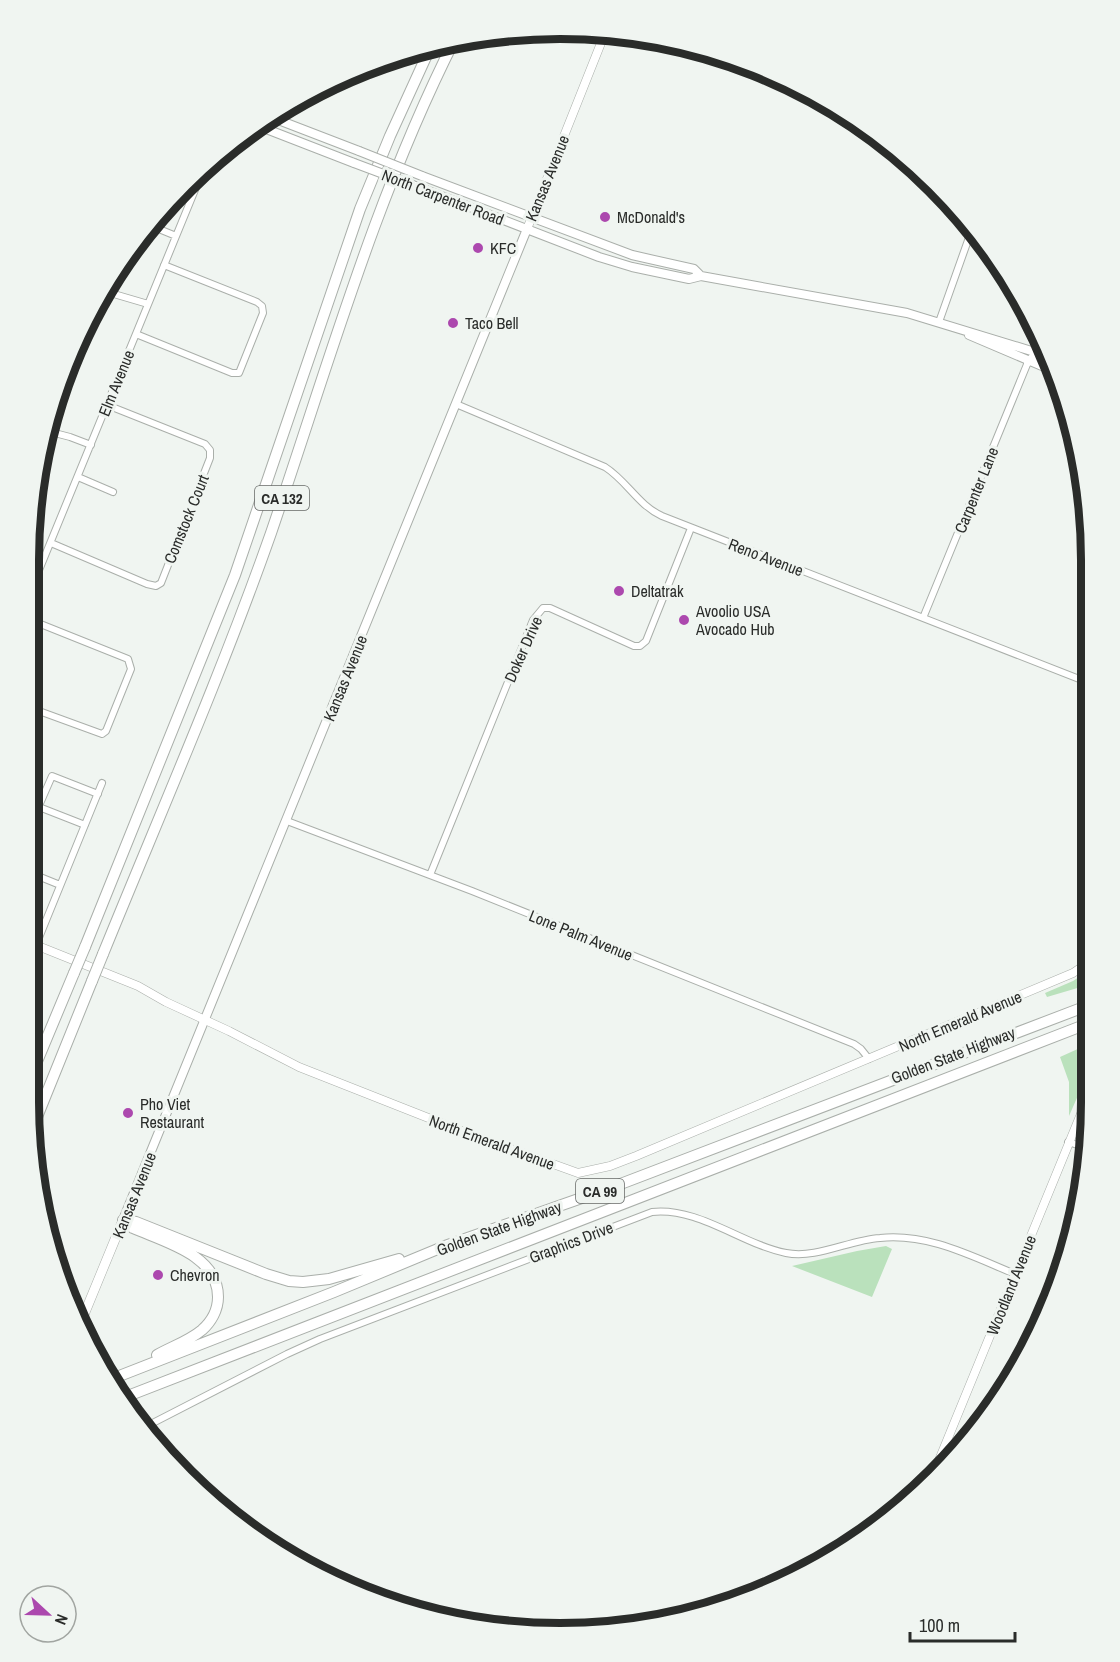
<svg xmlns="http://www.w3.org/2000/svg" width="1120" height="1662" font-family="'Archivo Narrow',sans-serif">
<rect width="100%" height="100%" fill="#f0f5f1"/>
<path fill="#bae1bc" d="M1091,969V984L1047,997L1045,993L1073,981Z
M1091,1043V1066L1069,1116V1082L1060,1057Z
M886,1246L892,1249L872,1297L792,1266L857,1251Z"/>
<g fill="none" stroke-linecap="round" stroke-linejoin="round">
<g stroke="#aaafaa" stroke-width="8">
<path id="minor" d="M154,227L176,236
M107,292L148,304
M939,322L972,229
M136,334L232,373H239L263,313L262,306L257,302L164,265
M456,404L605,467C627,481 638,505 662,516L1092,684
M47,431L70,437L91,445
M78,477L113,492
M51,543L147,584L156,586L161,583L210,458V450L205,444L107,405
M28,597L204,168
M923,618L1028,362
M28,619L128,659L131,669L106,731L102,734L28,707
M39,807L85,825
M287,821L472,891L854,1044L861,1049L869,1059
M28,831L52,776L98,794
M28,872L60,885
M430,875L533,620L543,608H550L634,646H640L646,641L691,528
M36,945L102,783
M1068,1142L1087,1148
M145,1427L287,1354L320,1339L652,1212C699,1207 741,1244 786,1253C817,1259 849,1240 880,1238C928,1233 971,1256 1015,1274"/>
</g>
<g stroke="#aaafaa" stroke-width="9">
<path id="tertiary" d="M527,229L605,33
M28,942L138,986L166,1002L229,1031L299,1067L464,1132L578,1173L610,1166L636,1156L1073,973L1092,960
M930,1482L1092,1087"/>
</g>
<g stroke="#aaafaa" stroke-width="10">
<path id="secondary" d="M268,116L359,151
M256,125L354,163
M422,176L632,255L694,269L701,276
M418,187L599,257L632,267L689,279L701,276L907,313L1051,357
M969,335L1056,372
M1028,362L1033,357H1038L1053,363
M123,1220L527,229"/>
</g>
<g stroke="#aaafaa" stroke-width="10">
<path id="primary" d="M81,1322L123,1220"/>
</g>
<g stroke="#aaafaa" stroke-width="12">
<path id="motorway" d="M85,947L235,575L360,209L390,136L431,46
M103,954C160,814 221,675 271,533C328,366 375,197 455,39
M28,1083L74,973
M33,1127L92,981
M123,1220L136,1222L266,1274L289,1281L303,1282L329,1279L399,1259
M128,1224L133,1228C165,1242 218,1255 218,1297C218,1310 211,1322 202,1330C189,1341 171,1347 157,1355
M109,1380L334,1292L445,1246L610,1188L1092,1004
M120,1399L1092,1022"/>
</g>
<use href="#minor" stroke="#fff" stroke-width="6"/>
<use href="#tertiary" stroke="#fff" stroke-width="8"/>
<use href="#secondary" stroke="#fff" stroke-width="8"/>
<use href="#primary" stroke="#fff" stroke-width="9"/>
<use href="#motorway" stroke="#fff" stroke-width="10"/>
<g stroke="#aaafaa" stroke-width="10" stroke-linecap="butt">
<path id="secondary-bridge" d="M359,151L422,176
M354,163L418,187"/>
</g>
<g stroke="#aaafaa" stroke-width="12" stroke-linecap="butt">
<path id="motorway-bridge" d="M74,973L85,947
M92,981L103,954"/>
</g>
<use href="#secondary-bridge" stroke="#fff" stroke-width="8"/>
<use href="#motorway-bridge" stroke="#fff" stroke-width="10"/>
</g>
<g fill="#ac48ae" stroke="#f0f5f1" stroke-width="2">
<circle cx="605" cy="217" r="6"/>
<circle cx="478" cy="248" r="6"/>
<circle cx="453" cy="323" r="6"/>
<circle cx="619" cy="591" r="6"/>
<circle cx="684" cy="620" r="6"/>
<circle cx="128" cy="1113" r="6"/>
<circle cx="158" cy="1275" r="6"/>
</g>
<g text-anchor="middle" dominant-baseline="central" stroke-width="6" stroke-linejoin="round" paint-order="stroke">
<g fill="#f0f5f1" stroke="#656866" stroke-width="1.5">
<rect x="255" y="486" width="54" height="24" rx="4.5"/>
<rect x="576" y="1179" width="48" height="24" rx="4.5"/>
</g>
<g font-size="15" font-weight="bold" fill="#2a2c2a">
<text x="282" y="498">CA 132</text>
<text x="600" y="1191">CA 99</text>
</g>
<g font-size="16" fill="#2a2c2a" stroke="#f0f5f1">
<text transform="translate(547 178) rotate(-68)">Kansas Avenue</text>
<text transform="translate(443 197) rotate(21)">North Carpenter Road</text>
<text transform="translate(116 383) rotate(-68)">Elm Avenue</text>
<text transform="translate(976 490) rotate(-68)">Carpenter Lane</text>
<text transform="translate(186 519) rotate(-68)">Comstock Court</text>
<text transform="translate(766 557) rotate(21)">Reno Avenue</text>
<text transform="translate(523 649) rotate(-66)">Doker Drive</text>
<text transform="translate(345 678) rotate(-68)">Kansas Avenue</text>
<text transform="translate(581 935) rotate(22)">Lone Palm Avenue</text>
<text transform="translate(960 1021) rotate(-23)">North Emerald Avenue</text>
<text transform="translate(953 1055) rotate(-21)">Golden State Highway</text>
<text transform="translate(492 1142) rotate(20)">North Emerald Avenue</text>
<text transform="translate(134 1195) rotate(-68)">Kansas Avenue</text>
<text transform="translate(499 1228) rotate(-20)">Golden State Highway</text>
<text transform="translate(571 1242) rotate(-21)">Graphics Drive</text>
<text transform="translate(1011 1285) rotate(-68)">Woodland Avenue</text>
</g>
<g font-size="16" fill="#2a2c2a" stroke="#f0f5f1" text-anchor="start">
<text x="617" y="217">McDonald's</text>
<text x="490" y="248">KFC</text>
<text x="465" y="323">Taco Bell</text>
<text x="631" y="591">Deltatrak</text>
<text x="696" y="611">Avoolio USA<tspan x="696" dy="18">Avocado Hub</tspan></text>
<text x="140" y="1104">Pho Viet<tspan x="140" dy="18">Restaurant</tspan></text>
<text x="170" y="1275">Chevron</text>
</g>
</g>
<path d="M0 0H1120V1662H0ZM560 39H560A521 521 0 0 1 1081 560V1102A521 521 0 0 1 560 1623H560A521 521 0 0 1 39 1102V560A521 521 0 0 1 560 39Z" fill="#f0f5f1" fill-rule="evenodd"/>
<path fill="none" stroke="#2a2c2a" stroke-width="8" d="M560 39H560A521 521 0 0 1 1081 560V1102A521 521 0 0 1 560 1623H560A521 521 0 0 1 39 1102V560A521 521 0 0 1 560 39Z"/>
<g transform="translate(48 1614) rotate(112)"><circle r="28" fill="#f0f5f1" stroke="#a1a5a1" stroke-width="1.5"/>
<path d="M0-4.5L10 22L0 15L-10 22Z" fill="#ac48ae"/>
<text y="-9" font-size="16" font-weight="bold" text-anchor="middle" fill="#2a2c2a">N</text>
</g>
<path d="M910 1632v9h105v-9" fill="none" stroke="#2a2c2a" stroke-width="3"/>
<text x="919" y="1632" font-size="18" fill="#2a2c2a" stroke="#f0f5f1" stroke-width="4.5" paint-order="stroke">100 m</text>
</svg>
